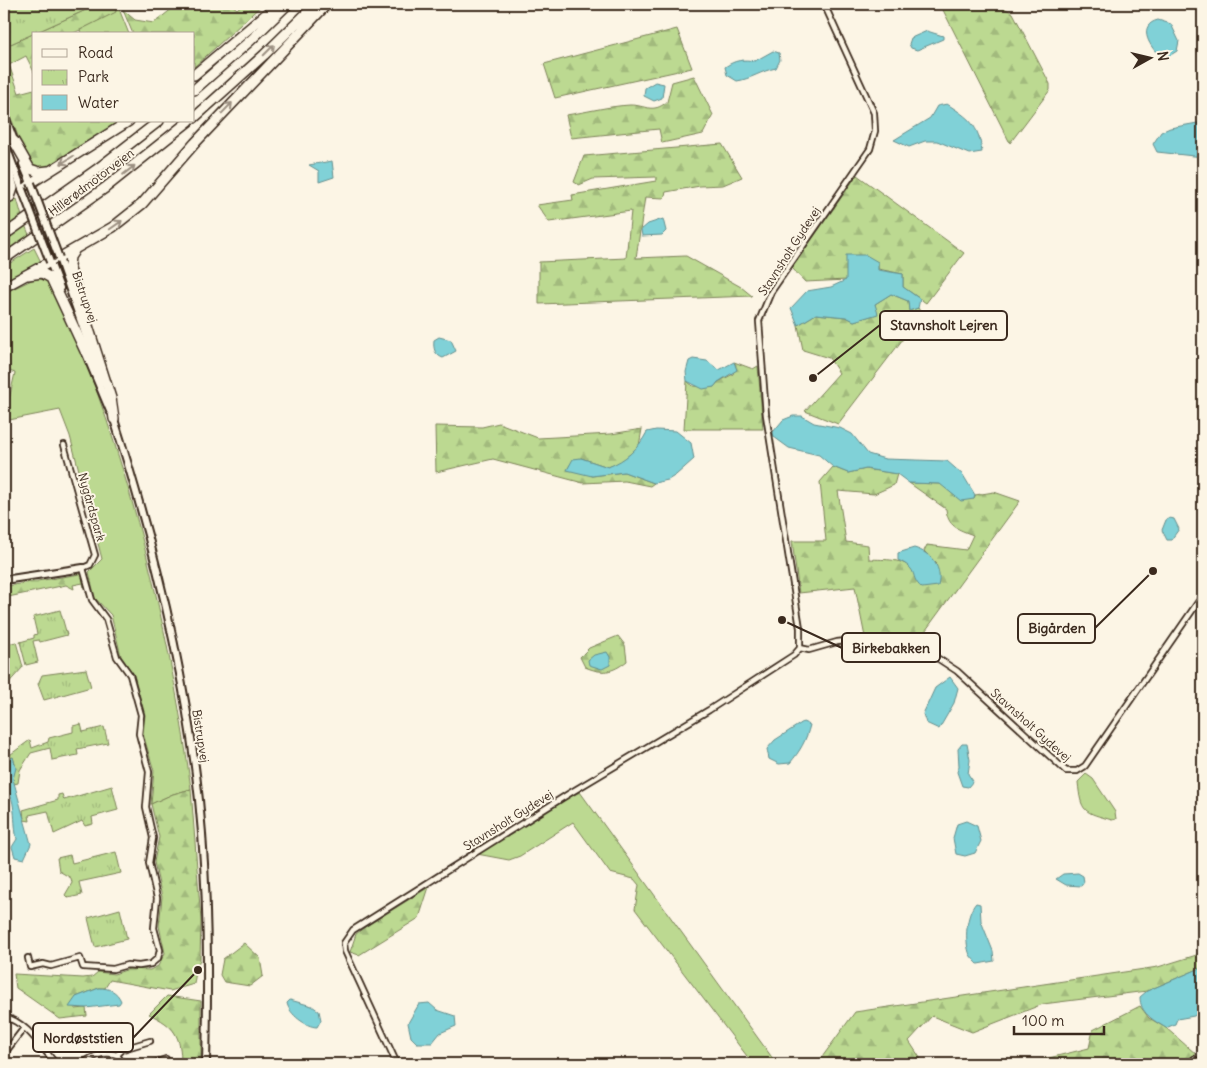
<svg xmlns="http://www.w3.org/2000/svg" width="1207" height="1068" font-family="Delius,sans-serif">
<defs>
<pattern id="forest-firs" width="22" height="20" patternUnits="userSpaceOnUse" patternTransform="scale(1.25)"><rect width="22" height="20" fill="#bcd991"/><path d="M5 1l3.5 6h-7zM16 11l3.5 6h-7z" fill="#a2ba7d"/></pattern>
<pattern id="park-tufts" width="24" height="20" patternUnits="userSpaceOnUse" patternTransform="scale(1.25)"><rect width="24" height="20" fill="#bcd991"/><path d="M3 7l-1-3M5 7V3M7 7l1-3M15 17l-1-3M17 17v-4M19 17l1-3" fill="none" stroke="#a2ba7d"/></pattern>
</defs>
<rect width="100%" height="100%" fill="#fcf5e5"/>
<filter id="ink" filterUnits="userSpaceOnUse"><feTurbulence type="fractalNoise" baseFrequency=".02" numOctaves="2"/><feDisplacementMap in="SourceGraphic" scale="10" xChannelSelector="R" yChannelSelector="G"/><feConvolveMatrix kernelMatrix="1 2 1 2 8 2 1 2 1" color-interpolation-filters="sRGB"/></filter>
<g filter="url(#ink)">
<path fill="#bcd991" stroke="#7c8258" d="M119,9L129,34H81L80,30Z
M25,225L30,237L4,251V242Z
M34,248L42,264L4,283V267Z
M38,277L50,281C63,310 76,339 88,368C138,499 173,651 191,789L173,794L151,804L154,771L143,734L145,715L134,675L121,656L111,615L95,598L89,572L102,559L70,436L60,410L4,421L15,373L4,369V293Z
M1086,774L1093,779L1115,812L1116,819L1112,820C1084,812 1081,813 1078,782Z
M580,792L776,1063L779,1064H753L635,909L639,885L634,879L610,873L573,822L520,856L509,860L477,854L556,804Z"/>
<path fill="url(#forest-firs)" stroke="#7c8258" d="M99,4H113L116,12L72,34H34V72L26,56L9,65L19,93L34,89V121H120L48,167L38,168L28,162L4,100V47Z
M178,4H231L237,9L243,4H263L194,67V34H133L123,10L135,20L154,23Z
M940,4H996L1013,13L1050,84V90L1010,143Z
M677,29L692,68L555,98L544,64Z
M694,76L713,115L703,134L662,143L659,129L571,138L566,115C587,112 609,106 630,105C646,105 652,114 667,102L672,82Z
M722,144L742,177L723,185L700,186L666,192L664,198L645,197L636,258L686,256L741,287L752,296L539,304V262L626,258L631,211L549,222L537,205L573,200L572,195L656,181V177L593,179L579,185L574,182L584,156Z
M857,175L964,253L926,303L903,287V274L878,269V262L847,280L805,282L792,268Z
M17,199L23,220L4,229V206Z
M891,294L908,301L909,311L918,308L922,314L838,424L805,411L839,373L829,358L803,350L798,325L816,314L846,317L854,321L877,314L875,304Z
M734,362L753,369L758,366L763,429H684L687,381L693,386L714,387L718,382L733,374L736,365Z
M499,423L538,438L611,434L642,429L639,446L620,463L608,467L581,458L592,476L624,472L654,483L650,486L625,481L583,483L493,459L436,472L435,426L482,427Z
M833,467L848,473L866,469L897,474L894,485L874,494L838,491L846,542L868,545L869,559C886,560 902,558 914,570L937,564L924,551L927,545L966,550L973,535C958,529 948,527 946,509L909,483L940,484L974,499L975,495L994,492L1020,501L915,645L865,637L855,587L799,593L792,541H826L820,482Z
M80,574L82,575L84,587L83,583L73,585L74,589L66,585L8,597L7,586Z
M618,636L625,645L627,661C612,673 602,674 585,667L580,657L589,648Z
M191,789L201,921L200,960L197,965L194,984L170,991L110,980L105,988H99L76,997L75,1009L86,1008L87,1016L60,1019L16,988L14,974L83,978L92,977L98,972L114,974L129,969L150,970L158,966L165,953L159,926L162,897L154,862L159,837L151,804L173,794Z
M429,887L419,918L359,955L350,952L356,934L365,927Z
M244,943L260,958L263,976L250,986L224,982L220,975L223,959Z
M1203,953V967L1147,991L1043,1004L972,1032L932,1016L909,1041L924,1064H817L855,1012L1158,967Z
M167,996L201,1001V1064H181C181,1036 175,1026 149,1014Z
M1140,1006L1149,1018L1166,1028L1196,1054L1193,1064H1025L1089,1048L1093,1030Z"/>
<path fill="url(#park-tufts)" stroke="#7c8258" d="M4,4H99L4,47Z
M60,610L67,635L40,642L39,640L33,641L38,662L26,665L20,642L34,638V635L37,634L33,617Z
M16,642L23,667L4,688V645Z
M86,669L91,687L44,700L38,684L42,675Z
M81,724L83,732L104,727L108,743L77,749L78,755L52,760L50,748L31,753L20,770L18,783L14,784L12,774L16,768L13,757L8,759L7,757L30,740L32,748L48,742L49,738L73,732V726Z
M112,786L118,810L92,817L93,824L85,826L82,821L54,834L48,811L29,815L30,821L24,820L23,810L58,800V795L62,794L64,800Z
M116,852L121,873L79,882L82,895L68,898L65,895L72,883L71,878L59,871L57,858L70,855L72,863Z
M120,909L127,939L95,947L88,918Z"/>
<path fill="#80d1d7" stroke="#648e8d" d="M1158,20L1171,24L1179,41L1177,51L1169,56L1159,55C1148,45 1138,25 1158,20Z
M927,31L943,36V39L917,50L911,48L909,44L911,38Z
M773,51L779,53L780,60L776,68C761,71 751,79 737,81L727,75L725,67C735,60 743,59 755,61Z
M655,82L664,84L662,98L654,101L644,96L645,88Z
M947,104C969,118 979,125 982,152L969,154L937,141H925L909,147L894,140L930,118L937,106Z
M1203,122V157L1157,152L1153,144L1161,132L1170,128Z
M332,161L334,177L319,182V171L309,165Z
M663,219L666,231L662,235L642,236L641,230L648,224Z
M846,255H866L878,262V270L903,274V287L920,299L918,308L909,311L908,301L891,294L875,304L878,314L854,321L846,317L816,314L798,325L791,308L807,291L831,287L846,280Z
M439,337L451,340L456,351L443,358C435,355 433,349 434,340Z
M693,359L707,361L719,370L734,362L737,370L718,382L714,387L703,389L687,381L686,372L689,361Z
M793,416H802L814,423L840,428L852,434L868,454L885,459L947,461L963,475L975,495L974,499L961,501L940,484L909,483L897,474L866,469L848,473L833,467L819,455L789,448L774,437L773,432L783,420Z
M656,430L676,431L691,443L694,459L676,475L668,480L654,483L624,472L592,476L567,470L573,459L581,458L608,467C626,460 638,449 647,432Z
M1170,518L1174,519L1179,529L1171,540H1167L1162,530L1166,520Z
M914,548C932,553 943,568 938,586L922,588C908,576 921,571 898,560V553Z
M607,652L610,657V665L602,669L589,665L588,660L594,655Z
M950,677L958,688L954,703L939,729L926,723L923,714L935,688Z
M803,722L810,725C806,741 800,751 790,763L779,764L769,759L767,749L775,740Z
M962,744H967L970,760L968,774L973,781L968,787L962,786L957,772L959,766L958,749Z
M13,757L16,768L13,779L31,844L24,859L15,857L12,847L17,839C13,825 17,795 4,787V763Z
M966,821L977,826L981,841L975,853L965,856L956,854L953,838L957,824Z
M1078,873L1083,876L1084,882L1081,886L1066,885L1056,879L1063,874Z
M976,903L980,904L981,921L993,951L994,961L978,964C976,962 972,958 970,955C964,941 966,914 976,903Z
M1203,967V1009L1194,1016L1177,1019L1175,1024L1166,1028C1153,1020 1140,1013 1140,997L1147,991Z
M99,988C109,988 117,991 121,1001L119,1004L86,1008L69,1007L76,997Z
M290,1000L312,1006L319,1011L321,1020L317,1027C306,1027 289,1014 287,1003Z
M429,1003L437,1010L455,1016L456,1026L440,1033L432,1043H417L411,1037L408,1023L419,1004Z"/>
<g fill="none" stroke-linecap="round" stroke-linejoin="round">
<g stroke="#3b2a1e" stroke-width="8">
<path id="street" d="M800,648L809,650L837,642L854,640L893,643L931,654L957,671L1066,771H1077L1085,766L1203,595
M28,958L30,967L43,964L51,966L80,958L83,967L113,969L127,965L139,966L151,964L158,958L160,950L154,928L157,898L149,863L153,838L146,807L149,772L139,734L141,715L130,675L117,657L106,619L92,600L83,568L90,565L95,555L64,445
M4,1017C26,1021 42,1048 56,1064
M4,1054L24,1028
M117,1055L123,1049L150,1041
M1194,1059L1201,1064
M82,1064C93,1056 103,1051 117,1055L123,1064
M151,1064L166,1059
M397,1064L345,951L344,943L353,930L570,793L709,710L794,655L800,648V628L766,415L759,321L771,292L870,149L875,131L874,113L824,4"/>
</g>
<g stroke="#3b2a1e" stroke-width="10">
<path id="secondary" d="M4,114L15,143
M4,141L22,189L31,183L23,164
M60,288L50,262L59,258L102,383
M84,349L110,411
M113,416C153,541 185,669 199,800C208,888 208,976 206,1064
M4,580L83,568"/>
</g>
<g stroke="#3b2a1e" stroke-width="12">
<path id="highway" d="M194,75L278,4
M194,90L251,40L288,4
M194,118L264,55L316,4
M14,141L30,169L39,172L48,171
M4,156L13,188L10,197
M31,183L129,121
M4,235L96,170L159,121
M74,251L70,257L69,266L111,398L114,419
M59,258L113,227L142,204L195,143L327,4
M4,259L105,188L189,121
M28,275L42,273L51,278L85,351
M4,287L50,262"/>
</g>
<use href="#street" stroke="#fcf5e5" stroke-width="4.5"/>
<use href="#secondary" stroke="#fcf5e5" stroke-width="6"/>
<use href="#highway" stroke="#fcf5e5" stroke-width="9"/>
<g stroke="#3b2a1e" stroke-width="10" stroke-linecap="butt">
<path id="secondary-bridge" d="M31,183L59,258
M22,189L50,262"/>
</g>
<use href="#secondary-bridge" stroke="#fcf5e5" stroke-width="6"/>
</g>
<defs><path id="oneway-shaft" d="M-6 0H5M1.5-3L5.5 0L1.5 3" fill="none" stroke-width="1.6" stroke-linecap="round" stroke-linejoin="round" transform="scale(1.25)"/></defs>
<g stroke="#9c9082">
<use href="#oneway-shaft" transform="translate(269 50) rotate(-45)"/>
<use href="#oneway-shaft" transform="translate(227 108) rotate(-46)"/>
<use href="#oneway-shaft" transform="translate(67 160) rotate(148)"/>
<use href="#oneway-shaft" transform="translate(129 170) rotate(-38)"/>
<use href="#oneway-shaft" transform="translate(116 225) rotate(-35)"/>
</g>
</g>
<g text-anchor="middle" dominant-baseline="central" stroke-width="4" stroke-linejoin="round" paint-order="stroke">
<g font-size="12" fill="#3b2a1e" stroke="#fcf5e5">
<text transform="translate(91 182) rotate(-37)">Hillerødmotorvejen</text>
<text transform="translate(789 251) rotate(-57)">Stavnsholt Gydevej</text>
<text transform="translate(85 297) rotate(71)">Bistrupvej</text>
<text transform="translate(92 507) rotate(74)">Nygårdspark</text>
<text transform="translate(1031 725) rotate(42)">Stavnsholt Gydevej</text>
<text transform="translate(201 736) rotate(81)">Bistrupvej</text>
<text transform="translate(508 820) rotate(-32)">Stavnsholt Gydevej</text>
</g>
</g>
<path fill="none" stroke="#3b2a1e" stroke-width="2" d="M813 378L880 325M1153 571L1095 628M782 620L842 648M198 970L133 1038"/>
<g fill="#3b2a1e" stroke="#fcf5e5" stroke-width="2">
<circle cx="813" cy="378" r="5"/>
<circle cx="1153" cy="571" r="5"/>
<circle cx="782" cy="620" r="5"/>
<circle cx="198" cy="970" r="5"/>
</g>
<g fill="#fcf5e5" stroke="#3b2a1e" stroke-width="2">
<rect x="880" y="311" width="127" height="29" rx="5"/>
<rect x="1018" y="614" width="77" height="29" rx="5"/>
<rect x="842" y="633" width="98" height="29" rx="5"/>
<rect x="33" y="1023" width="100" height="29" rx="5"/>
</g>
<g font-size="14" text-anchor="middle" font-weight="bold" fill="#3b2a1e">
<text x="944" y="330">Stavnsholt Lejren</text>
<text x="1057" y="633">Bigården</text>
<text x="891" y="653">Birkebakken</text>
<text x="83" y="1043">Nordøststien</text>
</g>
<rect width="1207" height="1068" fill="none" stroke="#fcf5e5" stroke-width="20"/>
<rect x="10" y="10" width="1187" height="1048" fill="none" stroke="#3b2a1e" stroke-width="2" filter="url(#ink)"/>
<rect x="32" y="32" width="162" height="90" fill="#fcf5e5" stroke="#afa495"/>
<rect x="42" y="49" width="25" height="8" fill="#fcf5e5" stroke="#afa495"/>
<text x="78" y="58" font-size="15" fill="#3b2a1e">Road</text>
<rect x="42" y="70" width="25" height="15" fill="url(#park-tufts)" stroke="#afa495"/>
<text x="78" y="82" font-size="15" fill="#3b2a1e">Park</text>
<rect x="42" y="95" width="25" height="15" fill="#80d1d7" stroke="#afa495"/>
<text x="78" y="108" font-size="15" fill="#3b2a1e">Water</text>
<g transform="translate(1150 58) rotate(82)" stroke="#fcf5e5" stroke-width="4" paint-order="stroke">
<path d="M0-4L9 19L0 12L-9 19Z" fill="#3b2a1e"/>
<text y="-8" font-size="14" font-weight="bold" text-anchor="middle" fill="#3b2a1e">N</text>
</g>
<path d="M1014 1026v8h90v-8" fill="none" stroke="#3b2a1e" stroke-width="2.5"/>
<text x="1022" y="1026" font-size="15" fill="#3b2a1e" stroke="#fcf5e5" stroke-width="4" paint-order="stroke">100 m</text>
</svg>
